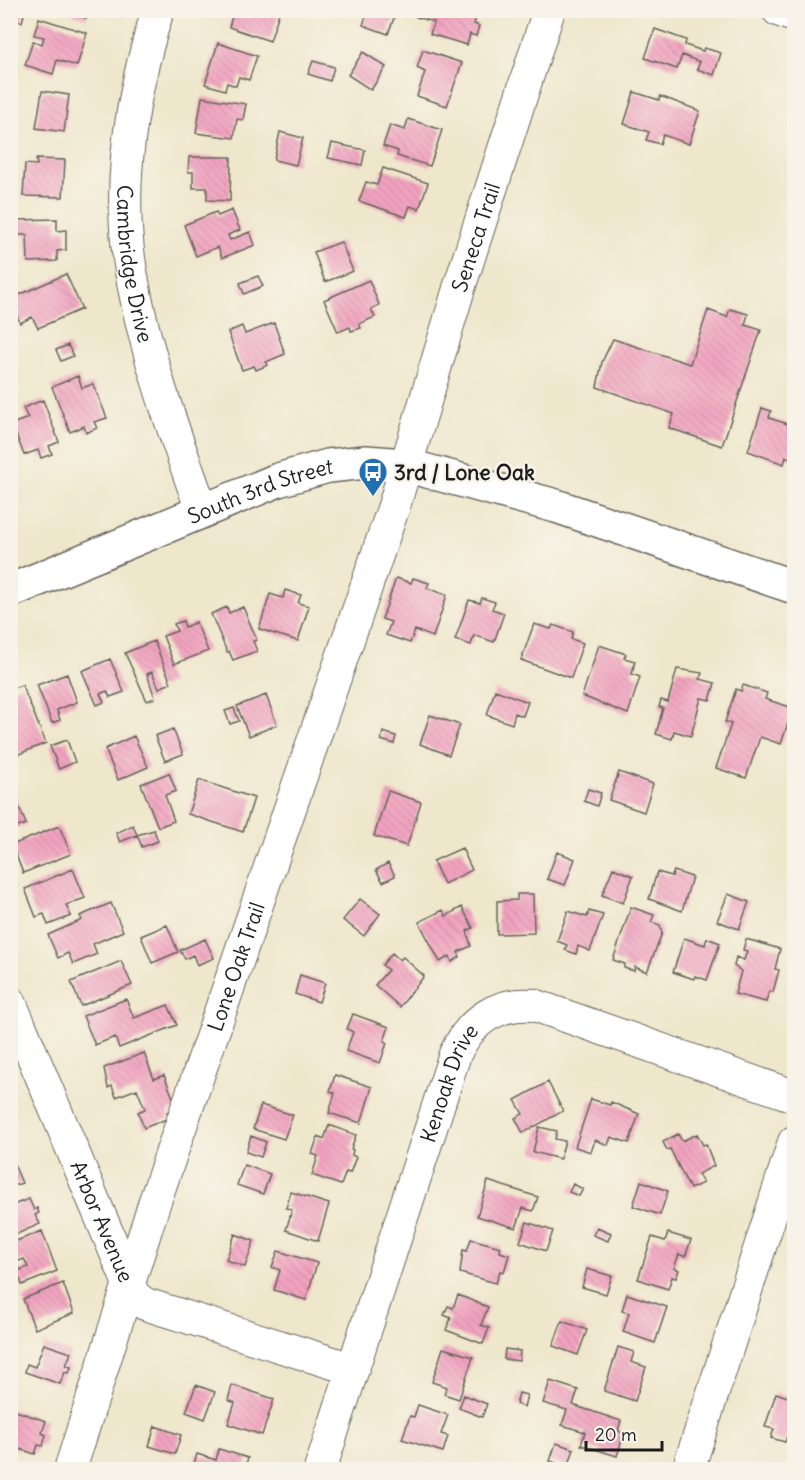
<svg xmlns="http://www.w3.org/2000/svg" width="805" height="1480" font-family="Delius,sans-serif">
<defs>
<pattern id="building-back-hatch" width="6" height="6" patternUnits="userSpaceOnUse" patternTransform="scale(1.5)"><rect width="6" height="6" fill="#f2a3c0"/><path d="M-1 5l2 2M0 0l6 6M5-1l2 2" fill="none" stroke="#cf8ca4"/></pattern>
</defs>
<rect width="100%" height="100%" fill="#f7f3e8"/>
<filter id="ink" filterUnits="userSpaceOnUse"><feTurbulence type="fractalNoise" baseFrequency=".0167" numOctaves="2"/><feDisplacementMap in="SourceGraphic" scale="12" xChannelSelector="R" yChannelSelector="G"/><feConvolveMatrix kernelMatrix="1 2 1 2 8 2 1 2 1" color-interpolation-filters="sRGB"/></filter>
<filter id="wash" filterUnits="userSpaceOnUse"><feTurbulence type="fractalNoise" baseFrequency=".008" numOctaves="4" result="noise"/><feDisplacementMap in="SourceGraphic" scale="24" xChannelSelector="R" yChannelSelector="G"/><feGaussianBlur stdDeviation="1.35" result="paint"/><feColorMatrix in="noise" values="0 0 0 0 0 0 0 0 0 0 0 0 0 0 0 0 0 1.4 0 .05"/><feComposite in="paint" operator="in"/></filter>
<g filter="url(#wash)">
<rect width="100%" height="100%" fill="#efe7cc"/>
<g id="blocks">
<path fill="url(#building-back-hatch)" d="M14,10L25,11L22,22L12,19Z
M63,10H89L86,18Z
M234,10H280L270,41L229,27Z
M368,10H397L388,34L363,25Z
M418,10L478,11L474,24L479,26L476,36L470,34L467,45L430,34L434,22L416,17Z
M39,18L87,33L77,66L57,60L53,74L25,65L33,41L42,44L44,37L34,35Z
M655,29L686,40L685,45L703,51L704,48L721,53L714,75L697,69L700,62L682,55L677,69L645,58Z
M218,43L257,56L249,80L239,77L236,86L227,83L225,90L205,84Z
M423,50L462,63L447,106L417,96L425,72L417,68Z
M363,52L386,67L371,90L348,75Z
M313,61L334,67L330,81L308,74Z
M42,91L69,95L64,132L36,128Z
M634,92L659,100L660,96L700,111L689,144L663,135L660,144L646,140L649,132L624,124Z
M202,97L246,104L243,120L237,119L234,138L196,133Z
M408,119L442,130L430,166L397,156L398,151L383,146L390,125L405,130Z
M280,132L303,138L296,165L274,160Z
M332,143L365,150L362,165L328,158Z
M189,157H231L230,201L207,200V188H193V172H188Z
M36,159L65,160L63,197L23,196L25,164L37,165Z
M383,168L428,183L419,209L410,206L406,217L359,201L366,182L377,185Z
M232,210L240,230L228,235L230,240L250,232L255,245L222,258L218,247L196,256L184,225L216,212L218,216Z
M57,219V231L66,230V250L57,251V261L28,262L27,235H17V220Z
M341,242L353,271L325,282L314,252Z
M66,274L82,309L38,328L32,317L20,323L10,299Z
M258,276L263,286L244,294L240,283Z
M369,280L379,305L371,309L375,317L359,324L361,328L351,331L350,327L338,332L324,300Z
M730,309L748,314L745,325L761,330L722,446L669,428L674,414L597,387L602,362L613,339L690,364L708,310L727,317Z
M274,323L285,354L266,362L268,365L256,370L254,366L242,370L228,332L242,326L245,334Z
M68,345L73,356L61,361L56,350Z
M78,376L82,388L93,384L107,418L94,422L97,428L86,433L84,426L70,432L52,387Z
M43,400L59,442L49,446L52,454L41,458L38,450L24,455L12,424L28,418L23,408Z
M762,408L771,411L769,418L794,426V460L786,457L784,464L748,451Z
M396,578L411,583L413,578L429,583L427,588L447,595L433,637L415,630L410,643L386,635L391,622L382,619Z
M285,590L301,595L298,603L309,606L298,641L259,629L270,594L283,598Z
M482,598L495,602L492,609L504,613L494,642L474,635L471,645L455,640L469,600L480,603Z
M227,607L229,613L243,607L257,640L253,641L257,651L233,660L229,651L227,652L211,614Z
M183,621L185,627L196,622L208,651L174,664L163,636L177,631L174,624Z
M534,624L551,629L553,625L573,632L571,639L583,643L571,678L521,660Z
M154,641L171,683L159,688L152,672L147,674L155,698L147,701L125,653Z
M599,645L626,654L624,658L635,661L632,674L640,677L628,714L582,696Z
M110,659L124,692L110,697L107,691L100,694L104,702L97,705L82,671Z
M677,669L702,673L700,679L715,683L710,700L701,698L691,736L674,731L672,739L656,734L663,708L659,707L661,700L668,702Z
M67,674L77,702L57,710L60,720L52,723L37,685Z
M22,685L46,743L12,757L10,689Z
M743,685L767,693L765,699L793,708L781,744L760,737L746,778L716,768L731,724L725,722L736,689L741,691Z
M495,690L528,702L523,716L515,713L512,724L487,715Z
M266,695L277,725L249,736L237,706Z
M234,708L239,721L230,724L225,711Z
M430,715L460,725L449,755L420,744Z
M173,729L183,754L165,761L155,736Z
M383,732L396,736L394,744L381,740Z
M134,736L148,767L118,780L105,749Z
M67,740L75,762L59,769L50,746Z
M619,772L653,784L644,812L609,800Z
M169,773L176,791L165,795L174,821L158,827L141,784Z
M199,780L254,798L243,832L188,814Z
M10,784L26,824L10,830Z
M588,789L601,793L597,806L584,801Z
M388,791L421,802L407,846L374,836Z
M133,825L137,835L120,842L116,833Z
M59,826L71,854L23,873L12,845Z
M154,830L158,841L142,847L137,835Z
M462,848L472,870L444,884L433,861Z
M557,852L575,859L565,885L547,879Z
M388,863L395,876L383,882L376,870Z
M613,868L633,876L623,903L602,895Z
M73,869L85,898L66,905L71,916L48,925L44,914L36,917L25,889Z
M674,871L692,877L682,911L649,899L657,872L672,876Z
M517,894H533L534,933L497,934V901L517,900Z
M728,894L749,902L739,929L717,921Z
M360,899L380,914L364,936L343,920Z
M111,903L123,931L93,944L97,954L73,964L68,953L58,958L48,935L82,920L80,916Z
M462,907L473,928L467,931L471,946L458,952L460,957L452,962L450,956L440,962L419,922L443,910L446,916Z
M631,907L654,915L651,922L660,925L662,933L647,972L635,967L634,971L624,968L625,964L613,960Z
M568,911L587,917L589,911L603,915L590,951L578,946L576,954L565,950L567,945L557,941Z
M167,925L178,952L152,963L141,936Z
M684,938L705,945L707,938L720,943L707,980L695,976L694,979L673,972Z
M205,939L214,958L197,965L193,955L185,959L180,950Z
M746,939L780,949L775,969L779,970L773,992L769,991L766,1002L735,994L741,971L734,966L736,957L744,960L747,951L743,950Z
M392,953L400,960L403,957L424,976L400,1007L375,985L388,970L382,965Z
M121,961L132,985L81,1006L71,982Z
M300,975L325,983L319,1002L295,994Z
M126,999L134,1018L168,1005L177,1025L119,1048L115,1037L95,1045L83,1016Z
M353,1014L389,1027L384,1041L387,1043L380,1063L346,1051L353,1032L347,1029Z
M144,1053L154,1079L164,1075L177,1108L167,1112L169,1118L144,1128L138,1112L145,1109L137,1089L116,1097L112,1086L108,1088L104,1068Z
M335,1075L372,1087L361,1123L329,1113L335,1093L330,1091Z
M548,1082L563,1111L523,1133L515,1118L523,1114L515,1100Z
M591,1099L610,1105L611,1102L639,1114L629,1143L611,1137L608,1145L595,1140L591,1152L575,1147Z
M261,1105L293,1115L284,1139L253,1129Z
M329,1125L356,1135L351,1149L353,1150L352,1155L356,1157L350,1173L346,1172L341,1185L312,1175L318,1156L312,1154L318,1136L324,1139Z
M539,1127L557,1131L555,1139L565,1141L560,1159L533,1152Z
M678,1134L682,1141L697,1134L703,1145L706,1144L714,1166L698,1174L703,1183L690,1189L670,1149L667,1150L663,1142Z
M251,1136L266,1142L261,1157L246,1152Z
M10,1155L22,1183L10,1187Z
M244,1165L270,1174L263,1194L237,1185Z
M488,1181L538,1197L533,1211L523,1208L516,1228L477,1216Z
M641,1181L668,1191L660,1215L633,1206Z
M573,1184L583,1189L579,1196L569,1192Z
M291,1192L329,1204L318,1241L286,1230L292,1210L286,1208Z
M29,1199L34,1210L37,1208L39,1213L35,1215L40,1224L10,1237V1206Z
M527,1222L553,1231L546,1251L520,1242Z
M597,1227L611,1233L608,1241L593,1235Z
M42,1231L57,1271L22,1285L17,1271L28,1267L24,1259L14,1263L11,1256L16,1254L11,1243Z
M668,1233L691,1240L685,1257L679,1254L674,1268L679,1270L676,1278L672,1277L668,1289L638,1279L652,1237L665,1241Z
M235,1234L254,1241L245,1267L226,1260Z
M471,1239L501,1247L500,1252L509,1255L504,1272L500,1271L496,1283L460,1273L463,1250L467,1251Z
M278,1251L317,1263L306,1300L274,1290L280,1270L272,1267Z
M587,1269L612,1276L606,1294L582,1287Z
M63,1283L74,1313L35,1329L23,1299Z
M627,1294L667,1307L655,1343L623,1332L629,1313L622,1311Z
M458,1295L488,1307L481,1325L489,1328L483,1344L446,1330L451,1318L444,1315L448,1306L453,1308Z
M562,1321L587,1330L578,1355L553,1346Z
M44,1344L71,1353L66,1365L71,1367L69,1373L65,1372L60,1384L25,1372L27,1364L35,1367Z
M618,1347L634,1352L631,1362L646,1367L635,1401L604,1391Z
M443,1348L473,1357L459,1399L444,1394L447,1387L432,1382Z
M505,1349L520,1351L519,1361L504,1359Z
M550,1381L578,1390L573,1405L621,1421L618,1431L624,1433L617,1456L581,1445L585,1432L562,1425L567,1410L543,1403Z
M196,1385L215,1392L205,1419L186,1412Z
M232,1385L274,1399L262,1435L228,1424L235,1403L228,1400Z
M519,1393L527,1395L524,1407L516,1404Z
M776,1393L794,1399V1436L788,1434L785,1442L771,1438L774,1429L765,1427Z
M464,1395L487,1404L482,1417L459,1408Z
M418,1405L448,1415L441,1434L448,1436L443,1452L402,1439L410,1416L414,1417Z
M10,1409L46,1421L42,1433L46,1435L43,1446L38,1445L35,1454L10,1446Z
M155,1426L181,1435L175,1454L149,1446Z
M556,1443L574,1449L568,1467L550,1461Z
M219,1449L248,1458L244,1470L227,1465L226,1470H192L197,1454L216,1460Z"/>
</g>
</g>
<g filter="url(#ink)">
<use href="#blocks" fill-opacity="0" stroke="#66635a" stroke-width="1.5"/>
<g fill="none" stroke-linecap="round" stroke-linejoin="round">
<g stroke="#66635a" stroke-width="34">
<g id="street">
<path id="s1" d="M158,10C132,92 116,186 131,271C145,353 174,432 202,511"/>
<path d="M778,10L794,16"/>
<path id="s2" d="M10,1002L134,1296L145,1304L352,1369"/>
<path id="s3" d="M70,1470L154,1204L394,506L460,285L549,10"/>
<path id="s4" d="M320,1470L455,1054C471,1020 497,1002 534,1005L794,1096"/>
<path d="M688,1470L794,1142"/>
</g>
</g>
<g stroke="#66635a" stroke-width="36">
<g id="secondary">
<path id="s5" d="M10,591L278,480L328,466L366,462L405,465L556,506L794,587"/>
</g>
</g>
<use href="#street" stroke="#fff" stroke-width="32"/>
<use href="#secondary" stroke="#fff" stroke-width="33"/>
</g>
</g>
<defs>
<g id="bus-pin" transform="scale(1.5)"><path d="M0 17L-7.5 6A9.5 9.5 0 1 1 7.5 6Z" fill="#1f6fb2" stroke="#f7f3e8"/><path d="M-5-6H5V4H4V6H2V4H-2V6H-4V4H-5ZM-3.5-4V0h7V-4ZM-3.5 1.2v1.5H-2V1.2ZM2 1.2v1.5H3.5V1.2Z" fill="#fff"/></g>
</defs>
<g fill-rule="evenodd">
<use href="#bus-pin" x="373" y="472"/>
</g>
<g text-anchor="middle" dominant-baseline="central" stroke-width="5" stroke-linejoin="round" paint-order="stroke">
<g font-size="21" fill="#1c1c1c" stroke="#f7f3e8">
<text stroke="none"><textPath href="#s3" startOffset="1298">Seneca Trail</textPath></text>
<text stroke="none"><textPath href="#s1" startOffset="258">Cambridge Drive</textPath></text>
<text stroke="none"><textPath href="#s5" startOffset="270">South 3rd Street</textPath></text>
<text stroke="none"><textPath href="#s3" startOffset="530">Lone Oak Trail</textPath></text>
<text stroke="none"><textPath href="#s4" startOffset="408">Kenoak Drive</textPath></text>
<text stroke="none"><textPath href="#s2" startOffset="238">Arbor Avenue</textPath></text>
</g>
<g font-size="21" font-weight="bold" fill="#1c1c1c" stroke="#f7f3e8" text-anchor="start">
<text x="394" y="472">3rd / Lone Oak</text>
</g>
</g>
<rect width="805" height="1480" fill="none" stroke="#f7f3e8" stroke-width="36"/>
<path d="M586 1441v9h76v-9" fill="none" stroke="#1c1c1c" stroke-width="3"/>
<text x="595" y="1441" font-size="18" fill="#1c1c1c" stroke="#f7f3e8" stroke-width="4.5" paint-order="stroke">20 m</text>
</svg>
